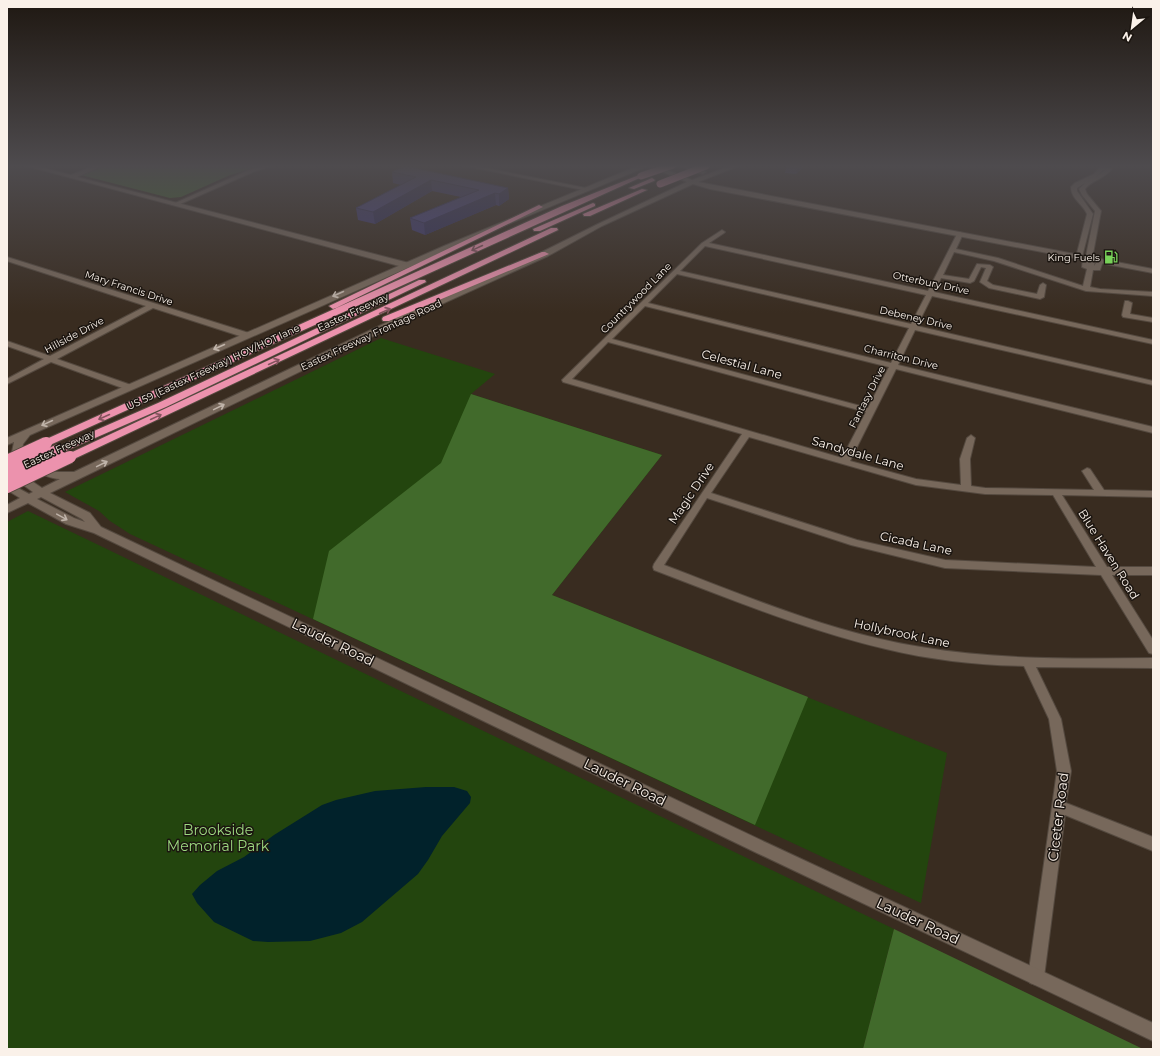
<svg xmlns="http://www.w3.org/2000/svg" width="1160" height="1056" font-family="Montserrat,sans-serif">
<rect width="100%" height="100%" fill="#392c20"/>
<path fill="#23450e" d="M381,338L495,374L471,394L662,455L552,595L947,753L921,903L130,534L110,521L99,511L65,492Z
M28,511L894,929L863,1049H7V522Z"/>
<path fill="#416a2b" d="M109,165H265L230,175L181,197L170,198L81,175Z
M471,394L662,455L552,595L808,697L755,825L313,619L329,551L441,463Z
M894,929L1143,1049H863Z"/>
<path fill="#01222b" d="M426,787H454L467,791L471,797L470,803L442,836L428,860L418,874L362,922L341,933L310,941L268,942L253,941L214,922L197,903L192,894L200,885L217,871L244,857L274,835L322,805L336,800L375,791Z"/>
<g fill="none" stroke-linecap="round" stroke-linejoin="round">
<g stroke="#54493f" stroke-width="2">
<path id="minor" d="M266,165H274L253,172L178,205L173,204L249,170Z
M461,165H471L586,188L583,190Z
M1101,166L1112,169C1104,179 1092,180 1085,189L1087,194L1101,211L1092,259L1095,261L1094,266L1098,260L1103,261L1100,270H1093L1090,287L1100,289L1153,292V296L1086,291L994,261L954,252L943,275L969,279L977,264L990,265L993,267L987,281L993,285L1037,294L1040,285L1043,283L1046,285L1044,297L1040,299L989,288L980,282L986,268L981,267L974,281L970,283L941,278L934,292L1153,340V344L932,296L917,326L1153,381V385L915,330L898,365L1153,427V433L896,369L850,461L916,479L961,485L960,459L967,438L971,435L975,438L970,459L971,486L985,488L1094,490L1082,471L1087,468L1090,469L1104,490L1153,491V497L1062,495L1107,567H1153V575H1112L1153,640V654L1149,653L1101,575L945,568L851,545L707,498L664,565C748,597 832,633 921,647C997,660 1075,659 1153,658V668L1036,667L1061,719L1071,771L1066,803L1153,837V851L1065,815L1044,977L1042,983L1036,985L1030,983L1028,977L1057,771L1049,719L1024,666C978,665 931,660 886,649C806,630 730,599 654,570L653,567L654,564L742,434L563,382L562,380L702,243L722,230L725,232L724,233L709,243L928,291L957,234L960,232L963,234L956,249L998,258L1083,286L1087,269L1082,267L1083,258L1086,256L1095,211L1082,195L1079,189L1085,183L1077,188V191L1093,214L1082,257L1077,258L1076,257L1087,214C1083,204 1071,199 1071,187L1075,183L1094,174ZM1103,170H1105L1096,177ZM705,246L926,295L911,324L680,271ZM677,274L909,328L891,363L648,303ZM645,306L889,367L868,408L612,339ZM608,342L866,412L842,458L572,379ZM749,437L916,485L985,494L1053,495L1096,567L945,560L857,540L711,493Z
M7,257L249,333L250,335L249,337H243L153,308L57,359L131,385V389H125L51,362L7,384V379L44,359L7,346V341L50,356L146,306L7,261Z
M1125,301H1128L1132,303L1130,314L1153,318V322L1123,317L1122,315Z"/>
</g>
<g stroke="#54493f" stroke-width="2">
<path id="tertiary" d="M23,165H32L71,175L96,165H104L77,177L409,263L410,265L409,267H403Z"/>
</g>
<g stroke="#54493f" stroke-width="2">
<path id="secondary" d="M640,165H655L692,180L733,165H741L698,182L1153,269V273L710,189L693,184L602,226L548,256L402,322L50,493L90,513L101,527L767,843L1153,1023V1041L757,853L94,533L66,524L28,503L7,513V505L20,498L7,490V482L29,494L33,492L12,477L11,475L12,473H20L42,488L60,479C41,478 28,465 13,454L12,452L14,442L7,445V438L444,246ZM648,166L687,182L598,224L542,252L396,318L74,472H52L39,465L22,451L23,444L30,435L482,235ZM41,497L82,519L85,522L74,518L37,499Z
M676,165H684L706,172L703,174Z"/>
</g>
<g stroke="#54493f" stroke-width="2">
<path id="motorway" d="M639,175L644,176L50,445L46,446L41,443L42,441L562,206Z
M652,178L655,180L654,181L634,189L629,188Z
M642,189L647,190L590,216H584L583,214Z
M593,203L595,204V206L540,231H534L533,229Z
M539,205L543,207L541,208L336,308L333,309L329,306Z
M551,228H557L558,230L74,459H66L65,457L66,455Z
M542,252H545L549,254L389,321H383L382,319L383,317Z
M419,280H425L426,282L166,407L63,452L59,453L54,450L55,448L158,403Z"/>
</g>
<use href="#minor" fill="#77685b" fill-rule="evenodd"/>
<use href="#tertiary" fill="#77685b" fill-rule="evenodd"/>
<use href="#secondary" fill="#77685b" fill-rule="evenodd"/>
<use href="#motorway" fill="#ec92ad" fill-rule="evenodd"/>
<g stroke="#54493f" stroke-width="8" stroke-linecap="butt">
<path id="motorway-bridge-far1" d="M641,176L673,165
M660,184L706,166"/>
</g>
<g stroke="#54493f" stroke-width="14" stroke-linecap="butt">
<path id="motorway-bridge" d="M7,461L46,443
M7,474L59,450
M7,487L70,457"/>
</g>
<use href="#motorway-bridge-far1" stroke="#ec92ad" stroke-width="7"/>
<use href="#motorway-bridge" stroke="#ec92ad" stroke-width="12"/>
</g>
<path fill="#403a71" d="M787,165H805L796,174L785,173Z
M392,172L508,188L509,199L499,206L496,205L425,235L412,230L410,218L461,197L432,191L375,224L358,220L356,208L401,185L393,183Z"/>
<path fill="#34305c" d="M798,165H805L796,174L797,166Z
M431,180L432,191L375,224L373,212Z
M508,188L509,199L499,206V194Z
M495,193L496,205L425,235L424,223Z"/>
<path fill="#4a4483" stroke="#34305c" d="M405,166L508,188L499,194L495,193L424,223L410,218L479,190L431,180L373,212L356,208L416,177L392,172Z"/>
<defs><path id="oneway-shaft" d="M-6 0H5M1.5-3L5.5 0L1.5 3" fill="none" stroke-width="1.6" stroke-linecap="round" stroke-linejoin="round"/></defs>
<g stroke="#84545e">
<use href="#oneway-shaft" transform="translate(477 248) rotate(155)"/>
<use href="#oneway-shaft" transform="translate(385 311) rotate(-25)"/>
<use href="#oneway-shaft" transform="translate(274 362) rotate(-25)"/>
<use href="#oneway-shaft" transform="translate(104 417) rotate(156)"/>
<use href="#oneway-shaft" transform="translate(156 417) rotate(-25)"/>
</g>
<g stroke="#bfb3a9">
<use href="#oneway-shaft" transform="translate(338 294) rotate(156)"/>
<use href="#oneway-shaft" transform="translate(219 347) rotate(156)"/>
<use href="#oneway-shaft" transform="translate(219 407) rotate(-26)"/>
<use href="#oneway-shaft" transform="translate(47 423) rotate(155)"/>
<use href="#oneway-shaft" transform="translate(102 464) rotate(-26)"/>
<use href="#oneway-shaft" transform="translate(62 517) rotate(29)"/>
</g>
<linearGradient id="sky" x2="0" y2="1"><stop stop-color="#1f1812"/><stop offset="0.53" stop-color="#4e4b4e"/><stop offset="1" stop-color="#4e4b4e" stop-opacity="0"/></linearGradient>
<rect width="1160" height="313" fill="url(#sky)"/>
<defs>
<g id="fuel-bare" transform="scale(1.08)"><path d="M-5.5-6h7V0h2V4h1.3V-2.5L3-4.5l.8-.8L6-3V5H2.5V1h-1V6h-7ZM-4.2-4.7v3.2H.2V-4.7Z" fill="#78d259" stroke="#1b1510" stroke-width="2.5" paint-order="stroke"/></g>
</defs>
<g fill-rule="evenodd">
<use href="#fuel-bare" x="1111" y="257"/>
</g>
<g text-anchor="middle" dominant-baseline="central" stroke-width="3" stroke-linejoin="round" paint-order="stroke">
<g font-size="10" fill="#faf1e9" stroke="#1b1510" text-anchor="end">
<text x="1100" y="257">King Fuels</text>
</g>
<g font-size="10" fill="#faf1e9" stroke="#1b1510">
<text transform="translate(931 283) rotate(12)">Otterbury Drive</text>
<text transform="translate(129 288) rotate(18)">Mary Francis Drive</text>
<text transform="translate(636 298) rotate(-45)">Countrywood Lane</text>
<text transform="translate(353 312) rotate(-25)">Eastex Freeway</text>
<text transform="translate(916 318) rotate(13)">Debeney Drive</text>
<text transform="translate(74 335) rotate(-28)">Hillside Drive</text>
<text transform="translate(371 335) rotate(-25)">Eastex Freeway Frontage Road</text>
<text transform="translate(901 357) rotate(14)">Charriton Drive</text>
<text transform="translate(213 367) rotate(-25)">US 59 (Eastex Freeway) HOV/HOT lane</text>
<text transform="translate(867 397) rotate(-63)">Fantasy Drive</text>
<text transform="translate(59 449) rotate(-25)">Eastex Freeway</text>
</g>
<g font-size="12" fill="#faf1e9" stroke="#1b1510">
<text transform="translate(742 364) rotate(15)">Celestial Lane</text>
<text transform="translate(858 453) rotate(16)">Sandydale Lane</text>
<text transform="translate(691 493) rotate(-56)">Magic Drive</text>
<text transform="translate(916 543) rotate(12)">Cicada Lane</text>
<text transform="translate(1109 554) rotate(58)">Blue Haven Road</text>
<text transform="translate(902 633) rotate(12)">Hollybrook Lane</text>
</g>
<g font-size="14" fill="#faf1e9" stroke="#1b1510">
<text transform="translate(333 642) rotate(26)">Lauder Road</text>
<text transform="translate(625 782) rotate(26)">Lauder Road</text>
<text transform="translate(1058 817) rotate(-83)">Ciceter Road</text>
<text transform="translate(918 921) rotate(25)">Lauder Road</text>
</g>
<g font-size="14" fill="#9dd980" stroke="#1b1510">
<text x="218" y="830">Brookside<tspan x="218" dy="16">Memorial Park</tspan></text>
</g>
</g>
<rect width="1160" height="1056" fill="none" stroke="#faf1e9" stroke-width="16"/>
<g transform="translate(1132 28) rotate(209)" stroke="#1b1510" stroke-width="3" paint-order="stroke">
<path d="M0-3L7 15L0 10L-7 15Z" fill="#faf1e9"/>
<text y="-6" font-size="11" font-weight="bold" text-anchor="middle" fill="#faf1e9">N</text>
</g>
</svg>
